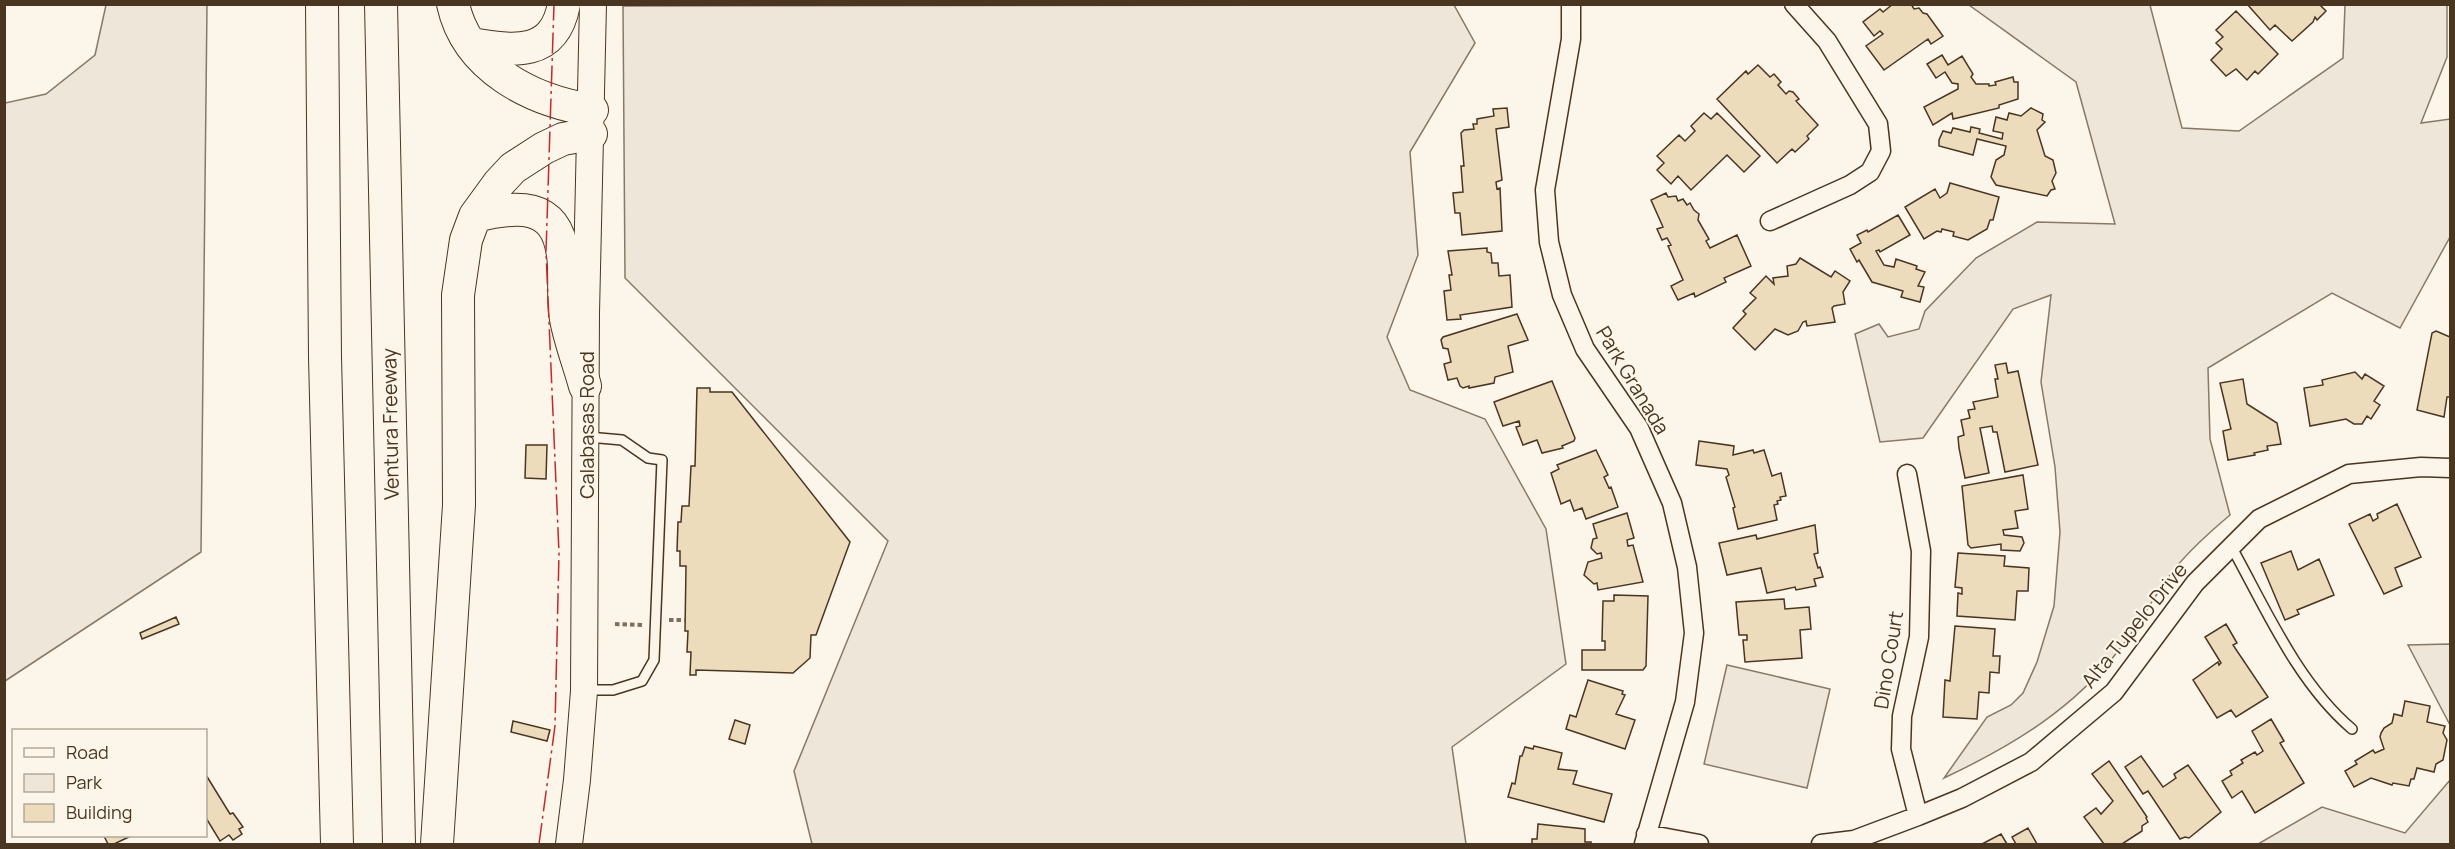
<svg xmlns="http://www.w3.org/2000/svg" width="2455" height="849" font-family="Manrope,sans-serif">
<rect width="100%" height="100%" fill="#fbf6e9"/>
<path fill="#ede6d9" stroke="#887966" stroke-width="1.5" d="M106,5H207L201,552L5,681V103L46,94L95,55Z
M1969,5H2150L2182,128L2239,131L2343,58L2345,5H2447V57L2421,123L2450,119V237L2400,328L2332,293L2208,368L2210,439L2230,515C2211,531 2193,547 2177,566C2157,591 2142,620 2122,646C2075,708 2014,745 1944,778L1987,717L2011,705L2023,693L2037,662L2054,606L2060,532L2055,467L2041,382L2051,295L2013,309L1923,438L1880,442L1855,334L1879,324L1888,337L1919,329L1925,311L1976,258L2037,222L2115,224L2076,82Z
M623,6L1454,5L1475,43L1410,152L1418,255L1387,337L1410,390L1485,419L1546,529L1566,664L1452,747L1466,844H812L794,771L888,541L625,278Z
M2450,644V725L2408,645Z
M1727,665L1830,689L1807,788L1704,764Z
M2450,780V844H2258L2322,807L2405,833Z"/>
<path fill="#ecdcbc" stroke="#4a3520" stroke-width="1.5" d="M1893,4H1911L1914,9L1919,8L1923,13L1927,14L1943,36L1931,44L1928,39L1884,70L1866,46L1883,34L1880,31L1874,36L1863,22L1880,9L1883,12Z
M2247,4H2319L2326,11L2317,20L2315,17L2313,22L2292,41L2275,25L2270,30Z
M2236,11L2278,54L2258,74L2255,71L2247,80L2236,69L2226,76L2211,60L2222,49L2216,43L2223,37L2216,30Z
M1942,55L1948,65L1962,56L1973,74L1971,77L1976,84H1989V86L1996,85L1995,82L2013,77L2014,82H2018V99L1999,105V108L1953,119L1952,113L1933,125L1924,107L1958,89V84L1952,83L1945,72L1936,78L1927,64Z
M1758,65L1770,77L1774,74L1781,82L1778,85L1786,94L1789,91L1793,92L1799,99L1796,101L1818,125L1807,136L1809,139L1795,152L1792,149L1777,163L1717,99L1746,71L1748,74Z
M1507,108L1509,127L1496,129L1502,180L1496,182L1497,189L1500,188L1502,231L1462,235L1460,213H1455L1453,193L1463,192L1461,166H1464L1461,133L1464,130L1474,129L1473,124H1477V119L1494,116L1493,109Z
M2031,108L2043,114L2042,120L2045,122L2037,130L2045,156L2053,160L2056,173L2052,181L2055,189L2051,190L2047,196L1996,185L1991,177L1996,160L2004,155L2006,146L1977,139L1973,155L1939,146V140L1943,131L1951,133L1953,128L1970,132L1971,127L1980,129L1979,133L2002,139L2003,133L1993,131L1996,117L2007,120L2009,113L2021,116Z
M1704,113L1711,119L1717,113L1760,156L1744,172L1727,155L1691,190L1678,176L1671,184L1657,170L1664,163L1657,156L1679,135L1685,141L1695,131L1691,126Z
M1950,183L1999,197L1993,220H1990L1987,229L1968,240L1953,236L1954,232L1942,229L1941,232L1937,231L1924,239L1905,207L1935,189L1940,198L1947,193Z
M1666,193L1668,197L1676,196L1678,201L1683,199L1687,205L1690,203L1694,210L1699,214L1698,220L1709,239L1706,241L1710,248L1737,235L1751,266L1724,278L1726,282L1695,297L1694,293L1678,300L1671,286L1683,280L1668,246L1671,245L1667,238L1662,240L1657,229L1663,227L1651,200Z
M1898,215L1910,235L1880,252L1879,250L1876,251L1884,265L1894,267L1896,259L1917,266L1916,269L1925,272L1918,286L1924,287L1920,302L1901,297L1903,291L1872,282L1859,260L1857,262L1850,249L1861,243L1857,235L1867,230L1868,232Z
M1487,248V252L1491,253L1492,263H1498L1499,276L1510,275L1512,307L1460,315L1461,319L1447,320L1444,291L1451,290L1449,275H1452L1448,251Z
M1800,258L1831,277L1835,271L1850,281L1843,292L1845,304L1834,306L1832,308L1835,322L1807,326L1806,321L1803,322L1798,331L1788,335L1775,329L1755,350L1733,328L1746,314L1743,311L1756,298L1750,293L1766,276L1774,284L1773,278L1788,276L1787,266L1796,264Z
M1517,314L1528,340L1508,346L1513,372L1495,377L1494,383L1469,388V386L1463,388L1460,386L1457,378L1448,380L1444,364L1451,362L1448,349L1443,348L1441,340L1443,337Z
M2436,331L2450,337V397H2447L2444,417L2417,410L2432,333Z
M2006,363L2008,373L2018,371L2038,465L2005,472L1997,432H1993L1992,426L1980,428L1989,473L1965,478L1959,448L1958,437L1964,435L1961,420L1970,418L1968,410L1975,409L1973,402L1998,397L1995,379H1998L1995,365Z
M2355,372L2362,379L2365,374L2384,386L2374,401L2380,405L2371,419L2367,416L2362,424H2354L2346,419L2310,426L2304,388L2323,385L2322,380Z
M2243,379L2247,404L2277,423L2281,444L2267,446L2268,450L2254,453L2255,455L2228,460L2223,431L2231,429L2220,383Z
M1552,381L1575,438L1574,441L1562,446L1563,448L1542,453L1537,440L1523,445L1516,427L1520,426L1519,421L1503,426L1494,402Z
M697,388H710V392H732L850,542L816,635H811L810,658L793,673L696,670V675H690L691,652H687L688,631H685L686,566H680V551H677L678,522H681L682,506H689L691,466H695Z
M1699,441L1734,446L1733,455L1753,450L1754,453L1764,450L1772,476L1781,473L1786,496L1780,497L1781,500L1777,501L1778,504L1774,505L1777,520L1738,529L1733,508L1735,507L1726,477L1729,475L1727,469L1696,465Z
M526,445H547L546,479L525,478Z
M1596,450L1608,475L1604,477L1609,488L1611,487L1618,507L1586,519L1582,508L1574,511L1570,500L1561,504L1551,473L1559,469L1557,465Z
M2023,475L2028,509L2015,511L2018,528L2003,530L2004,535L2022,537L2024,543L2020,551L2001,550V544L1971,548L1968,545L1962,486Z
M2397,504L2421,557L2395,568L2402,586L2384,594L2349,524L2370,514L2373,521L2378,518L2377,514Z
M1627,513L1634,538L1627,540L1628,546L1633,545L1643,582L1598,590L1597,583L1594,584L1584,575L1588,562L1602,558L1601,553L1597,554L1591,548L1593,539L1597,538L1593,524Z
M1815,525L1818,553L1814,554L1818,568L1820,567L1823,577L1814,579L1816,586L1796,590L1795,587L1767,593L1761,568L1727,575L1719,543L1756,535L1757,539Z
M2291,551L2298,570L2319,559L2334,595L2297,610L2299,614L2285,620L2261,563Z
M1958,553L2005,556L2004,566L2029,568L2028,591H2017L2015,620L1957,616L1958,593L1962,594V588L1955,587Z
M1614,595L1648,596L1646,666L1643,670H1582V650H1605V641H1602L1603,601H1614Z
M1784,599L1785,609L1809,607L1811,629L1800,630L1802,658L1745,662L1743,640H1747V635H1739L1736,602Z
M176,617L179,624L142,639L140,633Z
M2226,624L2237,643L2233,645L2268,697L2236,717L2231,710L2217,718L2193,680L2218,662L2219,665L2221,663L2205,637Z
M1955,626L1995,629L1993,656H2000L1999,673L1990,672L1989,693L1979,692L1977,719L1943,717L1945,680L1950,681Z
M1588,680L1623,691L1622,694L1625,695L1616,714L1635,720L1625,749L1566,729L1570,715L1576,717Z
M2405,701L2430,706L2427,722L2445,726L2443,733L2447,740L2443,760L2436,764L2434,772L2417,768L2414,779H2411L2409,786L2393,783L2392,785L2371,778L2354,787L2345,771L2357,764L2355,761L2373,750L2375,753L2384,749L2380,737L2381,733L2384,728L2392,723L2394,714L2402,716Z
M2271,719L2284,741L2280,743L2304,783L2255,813L2242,791L2232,798L2222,781L2232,775L2230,771L2243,763L2241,760L2255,752L2257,755L2263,751L2252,731Z
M735,720L750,725L745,744L729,739Z
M513,721L550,730L547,741L511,732Z
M1534,746L1562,753L1558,769L1577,771L1573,784L1612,794L1604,822L1508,797L1512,783L1515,784L1520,756H1522L1525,747L1533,749Z
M2141,756L2163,787L2176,778L2174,774L2188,765L2221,812L2189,838L2185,837L2180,839L2148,791L2143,794L2125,767Z
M2109,761L2147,817L2146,818L2148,822L2142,826V831L2122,844H2104L2084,817L2096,808L2101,814L2113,801L2092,774Z
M206,775L230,814L233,813L243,827L239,829L242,834L233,840L229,835L220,841L206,818Z
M1538,824L1585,829V842H1591V844H1532V839H1537Z
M2028,828L2037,844H2016L2012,837Z
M2001,834L2007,844H1982Z
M104,836H131L114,844H108Z"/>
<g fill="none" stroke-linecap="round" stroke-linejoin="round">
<g stroke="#4a3520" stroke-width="12">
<path id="service" d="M2231,546C2266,609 2297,682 2352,729
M585,690H613L642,681L654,660L662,460L648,458L622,440L588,437"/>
</g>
<g stroke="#4a3520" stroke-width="21">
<path id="minor" d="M1571,4V39L1545,190L1549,242L1562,295L1585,349L1639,428L1672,503L1687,567L1694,633L1685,702L1644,844
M1770,221L1850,185L1870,172L1881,151L1878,124L1827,41L1794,4
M1907,474L1921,551L1919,637L1902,716L1901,749L1918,816
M1646,834L1699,844
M1821,844L1854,840L1918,816L1962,798L2031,762L2114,692L2195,583L2259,519L2349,474L2421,467L2450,468"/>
</g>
<g stroke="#4a3520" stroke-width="28">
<path id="secondary" d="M569,844L577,780L584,691L586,313L593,4"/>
</g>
<g stroke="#4a3520" stroke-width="34">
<path id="motorway" d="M322,4L325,357L337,844
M381,4L399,844
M453,4C467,69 533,101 592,110
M471,44C513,51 554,58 564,4
M475,216C516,206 556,201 563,255C566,276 562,298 566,319C570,341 579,364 585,386
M437,844L459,505L458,295L466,240L475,216L499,183L513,168L544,148L563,139L591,134"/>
</g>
<path stroke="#7f6f5c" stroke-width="4" stroke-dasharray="4.5 3" stroke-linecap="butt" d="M669,620H685
M615,624L644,625"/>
<use href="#service" stroke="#fbf6e9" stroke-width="9"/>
<use href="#minor" stroke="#fbf6e9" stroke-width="18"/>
<use href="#secondary" stroke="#fbf6e9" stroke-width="26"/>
<use href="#motorway" stroke="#fbf6e9" stroke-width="32"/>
<path stroke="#c62828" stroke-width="1.5" stroke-dasharray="21 4.5 3 4.5" stroke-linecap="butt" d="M539,844L555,726L559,553L546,252L554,4"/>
</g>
<g text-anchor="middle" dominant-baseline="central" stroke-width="4.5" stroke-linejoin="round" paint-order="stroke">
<g font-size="20" fill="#4a3520" stroke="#fbf6e9">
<text transform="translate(1633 380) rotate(59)">Park Granada</text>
<text transform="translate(390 424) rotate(-91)">Ventura Freeway</text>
<text transform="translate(586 425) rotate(-90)">Calabasas Road</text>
<text transform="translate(2134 625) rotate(-51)">Alta Tupelo Drive</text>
<text transform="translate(1888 660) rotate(-81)">Dino Court</text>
</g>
</g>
<rect width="2455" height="849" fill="none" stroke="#4a3520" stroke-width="12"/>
<rect x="12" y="729" width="195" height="108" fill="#fbf6e9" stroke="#b4a999" stroke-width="1.5"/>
<rect x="24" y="748" width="30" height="9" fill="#fbf6e9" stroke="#b4a999" stroke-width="1.5"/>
<text x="66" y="759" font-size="18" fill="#4a3520">Road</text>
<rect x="24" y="774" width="30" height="18" fill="#ede6d9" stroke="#b4a999" stroke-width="1.5"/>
<text x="66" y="789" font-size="18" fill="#4a3520">Park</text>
<rect x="24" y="804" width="30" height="18" fill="#ecdcbc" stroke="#b4a999" stroke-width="1.5"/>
<text x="66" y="819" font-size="18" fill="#4a3520">Building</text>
</svg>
